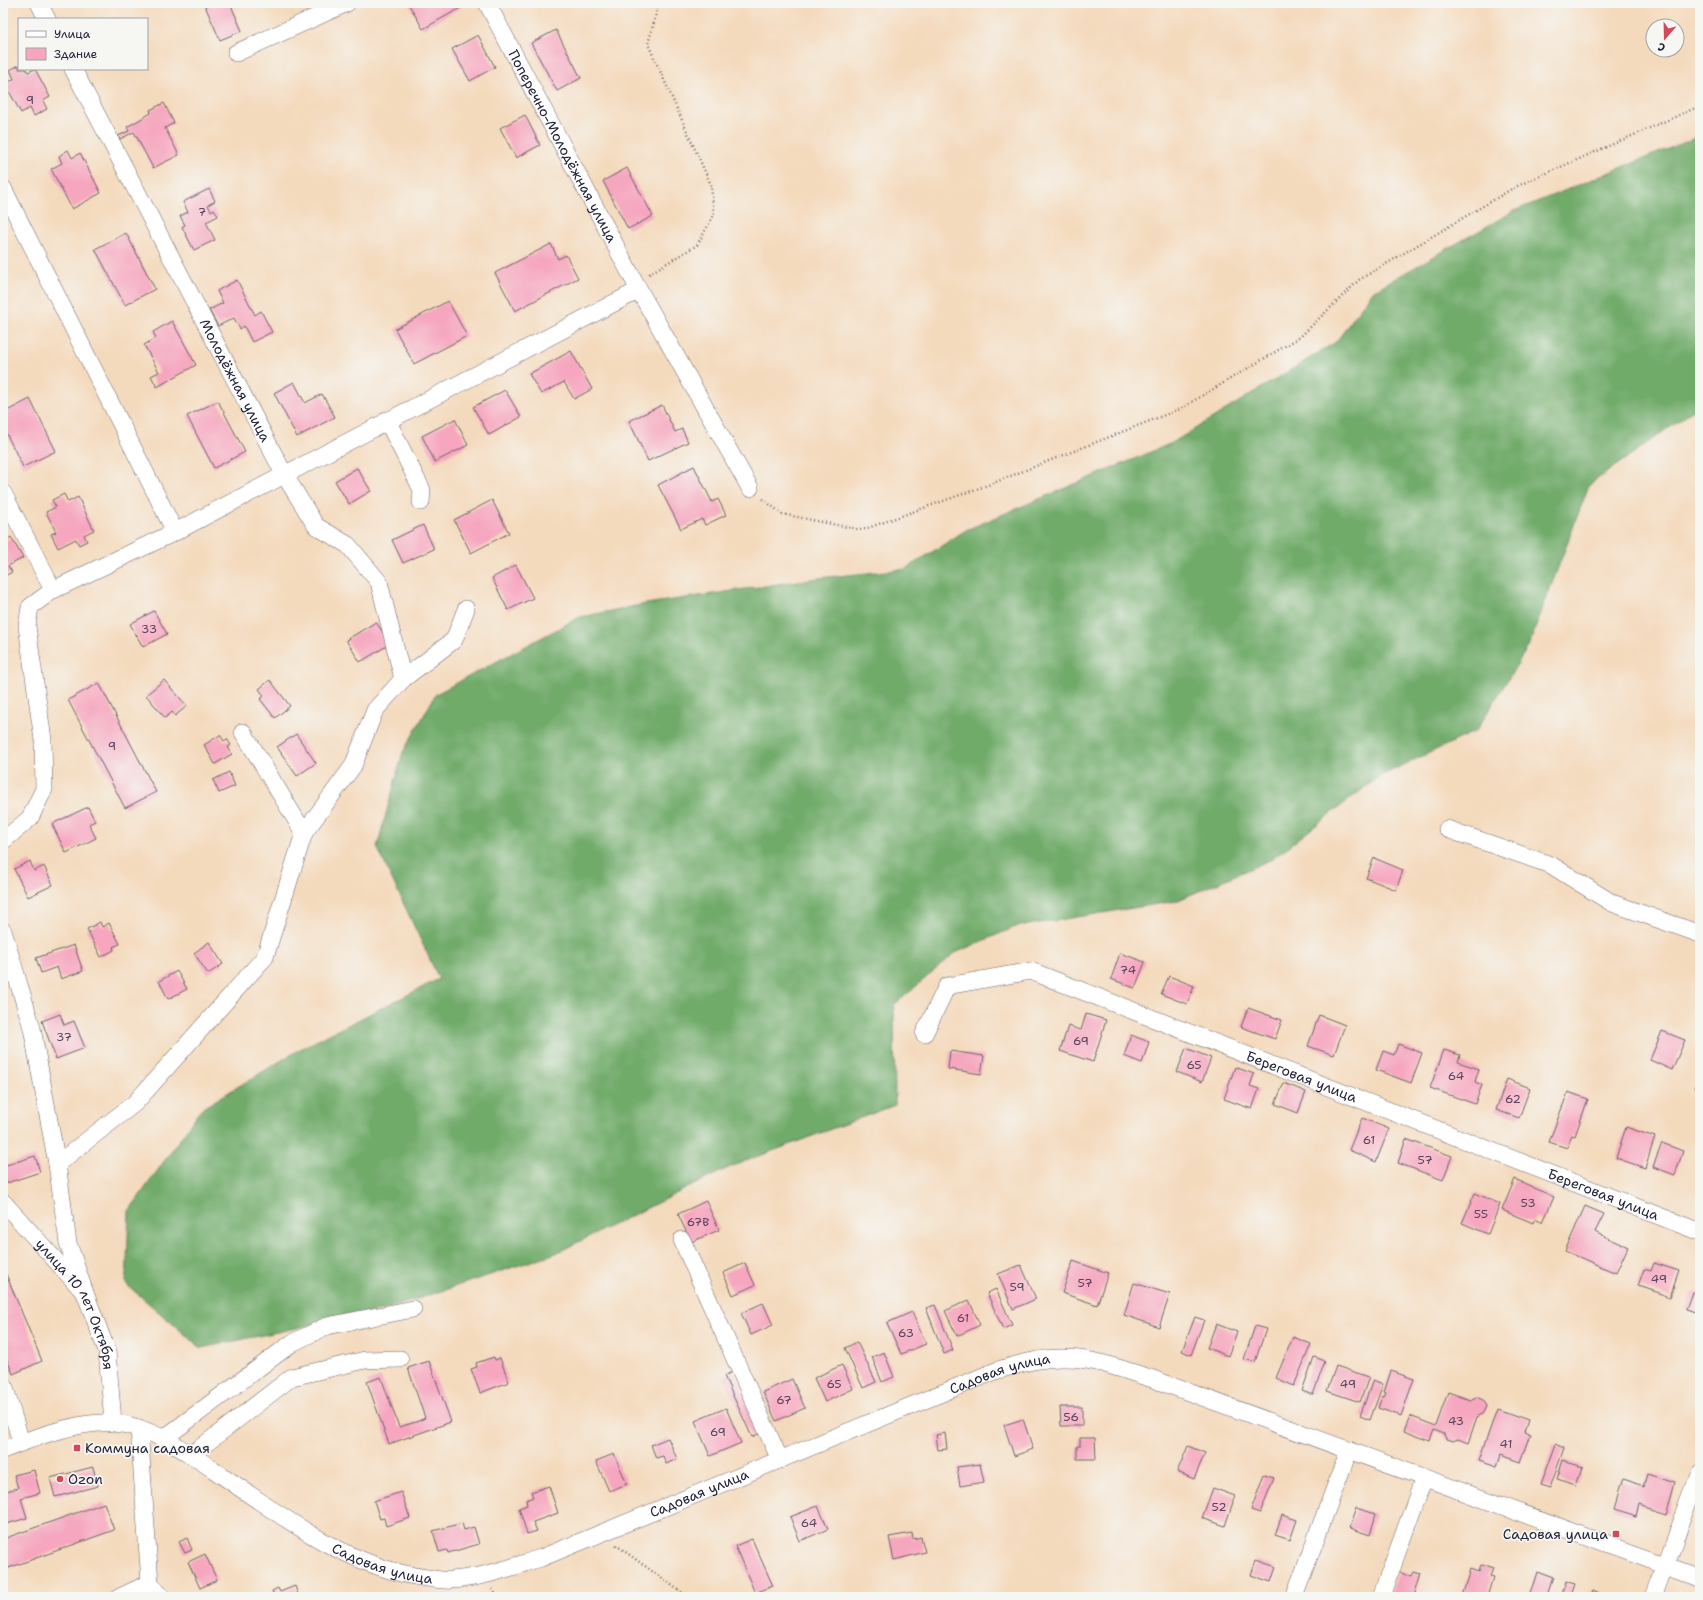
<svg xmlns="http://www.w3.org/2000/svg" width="1703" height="1600" font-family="'Shantell Sans',sans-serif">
<rect width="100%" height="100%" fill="#f6f6f2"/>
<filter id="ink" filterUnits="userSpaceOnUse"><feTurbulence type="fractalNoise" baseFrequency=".025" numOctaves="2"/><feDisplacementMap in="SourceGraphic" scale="8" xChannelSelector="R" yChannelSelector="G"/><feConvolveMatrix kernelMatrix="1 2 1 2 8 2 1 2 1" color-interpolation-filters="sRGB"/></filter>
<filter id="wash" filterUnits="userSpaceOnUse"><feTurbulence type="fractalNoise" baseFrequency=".012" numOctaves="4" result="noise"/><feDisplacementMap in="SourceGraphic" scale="16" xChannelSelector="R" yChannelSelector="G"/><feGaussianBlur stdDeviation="0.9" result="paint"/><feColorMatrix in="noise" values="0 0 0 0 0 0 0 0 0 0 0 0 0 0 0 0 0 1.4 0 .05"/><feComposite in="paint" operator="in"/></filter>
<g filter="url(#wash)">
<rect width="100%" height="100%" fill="#f4dabd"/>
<path fill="#71ab6a" stroke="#4a6652" d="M1700,136V405L1589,485L1529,645L1476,731L1380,776L1272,859L1176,901L1015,927L955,953L894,1005L895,1105L730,1167L556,1253L387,1309L201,1348L126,1284L129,1211L201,1109L302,1048L439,979L377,847L403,752L436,694L580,617L646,604L818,578L906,569L966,530L1172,443L1336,342L1373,291L1514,211Z"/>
<g id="blocks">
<path fill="#f6a7bf" d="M212,3H230L242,31L220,40L205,6Z
M408,3H459L462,7L423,29Z
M556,30L581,78L557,91L531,43Z
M478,35L495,67L470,81L452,49Z
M19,65V69H26L28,72L35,69L50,97L43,101L47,109L34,116L30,108L21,113L5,84L14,79L10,70Z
M164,103L174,123L165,128L179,155L153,168L134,132L120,139L118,136L129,131L127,127L151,113L150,110Z
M525,115L540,145L516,158L500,128Z
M68,150L72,158L80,153L101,193L72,209L51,169L62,163L59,156Z
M627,168L653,216L628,229L603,181Z
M209,189L215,201L208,205L211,211L214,209L218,216L206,222L215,240L194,250L182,227L185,225L180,216L188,212L183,202Z
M126,233L155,289L125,305L95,249Z
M551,244L558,259L566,255L578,278L515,311L495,273Z
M237,280L255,315L261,311L272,332L252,342L244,326L240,329L234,318L218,326L209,310L223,303L217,291Z
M448,301L467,336L414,364L395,329Z
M172,321L196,365L157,387L151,376L159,372L144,345L156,338L153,332Z
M571,351L592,389L574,399L564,382L541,394L529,374Z
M294,382L305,403L322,394L335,417L297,437L274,393Z
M505,390L521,417L489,435L473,407Z
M30,399L56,451L23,467L3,427V413Z
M218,401L245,452L214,468L187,416Z
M662,405L675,432L682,429L688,442L648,461L629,421Z
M455,419L468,445L435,462L422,436Z
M694,466L712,502L718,499L726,515L705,525L702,519L681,529L658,485Z
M357,468L371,491L349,504L335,481Z
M64,494L68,502L78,497L94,530L84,535L87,541L79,545L76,539L58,548L51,534L56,532L46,512L56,507L52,500Z
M492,500L509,533L471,553L454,520Z
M423,525L434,549L403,563L392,540Z
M11,537L23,558L8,566L12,572L3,577V542Z
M516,565L533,598L508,610L492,578Z
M154,611L167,634L143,647L130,624Z
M376,622L390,644L360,662L346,640Z
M164,680L187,706L175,716L172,712L165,718L146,695Z
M270,680L290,706L275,718L260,699L264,696L259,689Z
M99,683L156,792L125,808L68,700Z
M296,734L316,763L297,776L277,747Z
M220,735L224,741L227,739L231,745L228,747L232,754L215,764L204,745Z
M229,772L235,786L219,793L213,780Z
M88,807L95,821L89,824L96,838L66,853L52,824Z
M1374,858L1403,870L1396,890L1366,878Z
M30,861L34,871L44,866L53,885L28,897L14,869Z
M100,922L102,927L109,923L120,944L113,947L114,950L101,957L87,929Z
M209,942L223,964L208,974L194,953Z
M74,945L83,971L61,979L57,967L41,973L36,958Z
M1120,953L1145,962L1135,988L1111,979Z
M177,971L187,989L168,999L159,981Z
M1169,976L1194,986L1187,1004L1161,994Z
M1248,1008L1282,1020L1275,1039L1241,1027Z
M60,1014L64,1025L74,1021L85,1048L56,1059L42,1021Z
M1086,1014L1106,1020L1093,1062L1060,1051L1068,1026L1081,1030Z
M1319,1015L1345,1025L1334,1055L1308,1046Z
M1662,1031L1685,1040L1672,1070L1650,1060Z
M1131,1035L1149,1042L1142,1063L1124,1056Z
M1398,1044L1422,1053L1411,1083L1376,1070L1383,1051L1394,1055Z
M1186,1048L1211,1058L1202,1082L1177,1072Z
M1444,1050L1460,1055L1458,1062L1479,1069L1475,1082L1482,1085L1475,1104L1430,1088Z
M950,1051L984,1056L981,1074L948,1069Z
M1235,1067L1254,1074L1250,1086L1259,1089L1252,1109L1224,1099Z
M1700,1072V1090L1694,1088Z
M1507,1079L1530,1088L1519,1118L1496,1110Z
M1284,1083L1306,1092L1298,1113L1275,1104Z
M1568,1092L1588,1099L1575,1136L1572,1135L1567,1148L1549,1142Z
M1362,1118L1389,1129L1376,1162L1349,1150Z
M1626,1127L1655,1137L1645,1168L1616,1158Z
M1406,1139L1452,1156L1443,1180L1398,1163Z
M1662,1143L1683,1151L1675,1175L1653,1167Z
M35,1156L40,1172L4,1184L3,1166Z
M1515,1179L1554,1197L1543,1222L1535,1218L1533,1223L1502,1210Z
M1475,1193L1500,1204L1488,1234L1462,1223Z
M706,1201L719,1230L691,1242L678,1214Z
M1585,1206L1604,1214L1595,1232L1628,1247L1616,1273L1565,1251Z
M1073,1261L1108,1273L1097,1305L1062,1293Z
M745,1263L755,1285L733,1295L723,1273Z
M1654,1263L1679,1271L1670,1297L1638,1286L1644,1269L1651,1271Z
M1021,1265L1036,1299L1013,1309L998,1274Z
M3,1267L42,1361L13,1374L3,1350Z
M1134,1283L1170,1294L1159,1327L1124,1315Z
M996,1289L1012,1325L1003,1329L987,1293Z
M1692,1292L1700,1294V1313L1686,1309Z
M969,1300L980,1325L957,1336L945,1311Z
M763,1303L773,1325L751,1335L741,1313Z
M935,1305L953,1350L944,1354L926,1308Z
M912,1312L926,1344L901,1354L887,1323Z
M1195,1317L1204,1320L1191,1355L1182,1351Z
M1216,1324L1237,1332L1228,1356L1207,1348Z
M1255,1326L1266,1329L1255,1362L1244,1359Z
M1293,1337L1311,1344L1294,1386L1276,1378Z
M857,1342L876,1382L863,1388L845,1348Z
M884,1352L894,1377L882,1382L872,1357Z
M494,1357L495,1360L500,1358L509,1382L480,1393L471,1369L477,1367L476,1363Z
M1314,1357L1325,1361L1313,1395L1302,1391Z
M429,1361L451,1422L389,1444L367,1382L381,1377L399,1427L416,1422L425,1418L408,1368Z
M842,1365L853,1389L825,1402L814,1378Z
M1336,1366L1369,1377L1360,1402L1327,1391Z
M734,1371L762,1432L752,1437L724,1376Z
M1391,1371L1414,1379L1401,1416L1378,1408L1382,1397H1384L1386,1393L1384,1392Z
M792,1379L805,1408L776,1421L763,1392Z
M1373,1380L1383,1384L1370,1420L1360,1416Z
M1448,1392L1470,1400L1476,1397L1483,1400L1487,1406L1484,1413L1477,1417L1468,1443L1458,1439L1453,1441L1446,1439L1444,1434L1434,1430L1430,1441L1404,1431L1410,1416L1436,1426Z
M1060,1407H1082V1426H1061Z
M726,1408L741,1443L710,1456L695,1421Z
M1497,1409L1528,1420L1524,1432L1531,1434L1521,1462L1501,1455L1497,1467L1479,1461Z
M1023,1419L1033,1449L1014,1456L1004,1425Z
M945,1433L947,1449L938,1450L936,1435Z
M668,1438L677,1459L666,1464L663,1456L656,1458L651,1445Z
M1080,1438H1095L1096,1459H1077V1446H1080Z
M1555,1444L1564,1448L1550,1488L1540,1485Z
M1188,1446L1205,1453L1194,1479L1177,1472Z
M614,1454L627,1484L609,1491L596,1461Z
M1563,1460L1583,1466L1577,1485L1557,1479Z
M980,1464L984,1482L960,1486L957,1467Z
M93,1467L98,1486L55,1497L50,1478Z
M34,1470L40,1493L21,1498L27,1518L3,1525V1492L18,1488L14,1475Z
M1648,1473L1676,1482L1667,1514L1638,1505L1635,1517L1612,1510L1621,1480L1644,1487Z
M1264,1475L1274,1478L1260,1513L1251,1510Z
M549,1486L558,1513L533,1522L537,1531L527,1534L519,1508L527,1505L526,1500L533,1497L531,1492Z
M1213,1488L1235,1496L1225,1526L1202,1518Z
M401,1492L410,1518L386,1526L384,1518L380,1519L374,1501Z
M104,1503L114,1530L3,1570V1539Z
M818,1506L828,1529L800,1541L790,1517Z
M1356,1508L1376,1514L1370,1535L1349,1528Z
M1282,1515L1297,1520L1290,1540L1275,1535Z
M462,1523L464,1530L474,1527L479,1544L448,1553L447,1550L439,1552L433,1531Z
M912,1533L913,1539L921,1537L925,1552L894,1560L889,1537Z
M187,1538L192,1550L185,1553L179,1542Z
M752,1539L773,1586L755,1593L735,1546Z
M205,1554L217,1580L200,1588L188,1562Z
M1256,1560L1276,1567L1271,1582L1251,1575Z
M1480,1565L1492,1569L1489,1576L1493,1577L1487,1597H1461L1470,1569L1478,1572Z
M1399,1571L1412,1576L1414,1572L1421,1574L1414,1597H1397L1390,1594Z
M1537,1572L1553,1578L1547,1597H1529Z
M1565,1582L1573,1585L1569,1597H1560Z
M295,1586L299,1597H269L274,1595L272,1591L278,1588L280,1592Z
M1592,1591L1608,1597H1590Z"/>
</g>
</g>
<g filter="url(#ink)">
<use href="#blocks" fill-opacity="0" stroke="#6c6268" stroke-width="1"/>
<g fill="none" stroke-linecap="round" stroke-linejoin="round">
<g stroke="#6c6268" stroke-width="18">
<g id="minor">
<path d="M39,3L47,19"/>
<path id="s1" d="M487,3L639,290L750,488"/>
<path d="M236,53L347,3"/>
<path id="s2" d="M73,69L284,474L316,526L348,545L379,582L403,679"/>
<path d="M3,188L175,532"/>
<path d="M387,420L422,490L421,502"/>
<path d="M3,493L53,590"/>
<path d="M243,732L304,833"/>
<path d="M1447,829L1551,865L1612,903L1700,934"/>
<path d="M3,841L30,818L44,789L43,740L27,626L30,607L53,590L175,532L639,290"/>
<path d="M3,931L32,1028L57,1164L68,1243L85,1293"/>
<path id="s3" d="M924,1034L947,986L1031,971L1700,1232"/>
<path d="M57,1164L135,1103L265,957L304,833L353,766L375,710L403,679L454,640L466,609"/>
<path id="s4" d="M3,1202L85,1293L107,1351L113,1422"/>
<path d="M682,1240L780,1460"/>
<path d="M4,1385L21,1442"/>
<path d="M139,1428L150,1583L162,1597"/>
<path d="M163,1439L292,1343L327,1326L413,1309"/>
<path id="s5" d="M3,1450C32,1438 82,1420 114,1423C150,1426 184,1450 214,1470C279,1514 347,1568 427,1578C435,1579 443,1581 451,1580C483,1578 511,1567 541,1558L998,1370C1020,1364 1042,1357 1065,1358C1094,1358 1123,1370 1150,1378L1700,1578"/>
<path d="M191,1455L292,1377L365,1360L400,1359"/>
<path d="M120,1597L150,1583"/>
<path d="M1294,1597L1349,1450"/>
<path d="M1381,1597L1424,1478"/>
<path d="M1654,1597L1700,1472"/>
</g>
</g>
<path stroke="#6c6268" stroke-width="2.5" stroke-dasharray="1 3" stroke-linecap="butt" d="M649,274L697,245L714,215L711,185L648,44L659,3
M763,499L782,514L862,530L988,485L1180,409L1300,337L1359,280L1515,187L1700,106
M616,1545L681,1592L683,1597
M492,1589L498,1597"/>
<use href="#minor" stroke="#fff" stroke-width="17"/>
</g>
</g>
<g fill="#d1495b" stroke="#f6f6f2" stroke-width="1.5">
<rect x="73" y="1444" width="8" height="8" rx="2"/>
<circle cx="60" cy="1479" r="4"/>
<rect x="1612" y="1530" width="8" height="8" rx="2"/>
</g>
<g text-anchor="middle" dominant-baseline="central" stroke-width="3.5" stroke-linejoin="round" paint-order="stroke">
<g font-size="12" fill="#57435c">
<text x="30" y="100">9</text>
<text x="202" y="212">7</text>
<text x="149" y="629">33</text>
<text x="112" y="746">9</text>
<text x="1128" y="970">74</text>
<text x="64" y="1037">37</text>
<text x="1081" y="1041">69</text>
<text x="1194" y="1065">65</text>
<text x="1456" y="1076">64</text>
<text x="1513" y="1099">62</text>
<text x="1369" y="1140">61</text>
<text x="1425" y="1160">57</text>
<text x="1528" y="1203">53</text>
<text x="1481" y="1214">55</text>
<text x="698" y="1222">67В</text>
<text x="1659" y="1279">49</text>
<text x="1085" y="1283">57</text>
<text x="1017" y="1287">59</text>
<text x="963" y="1318">61</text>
<text x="906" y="1333">63</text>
<text x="834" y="1384">65</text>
<text x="1348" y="1384">49</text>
<text x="784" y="1400">67</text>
<text x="1071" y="1417">56</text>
<text x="1456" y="1421">43</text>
<text x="718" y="1432">69</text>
<text x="1506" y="1444">41</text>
<text x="1219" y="1507">52</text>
<text x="809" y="1523">64</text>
</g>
<g font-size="14" fill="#22223b" stroke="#f6f6f2">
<text stroke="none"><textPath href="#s1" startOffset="162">Поперечно-Молодёжная улица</textPath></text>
<text stroke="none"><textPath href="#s2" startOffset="351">Молодёжная улица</textPath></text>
<text stroke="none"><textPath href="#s3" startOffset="429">Береговая улица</textPath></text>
<text stroke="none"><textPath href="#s3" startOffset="753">Береговая улица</textPath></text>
<text stroke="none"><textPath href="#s4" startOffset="128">улица 10 лет Октября</textPath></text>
<text stroke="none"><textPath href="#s5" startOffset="1080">Садовая улица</textPath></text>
<text stroke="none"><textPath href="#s5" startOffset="756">Садовая улица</textPath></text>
<text stroke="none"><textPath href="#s5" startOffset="421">Садовая улица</textPath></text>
</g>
<g font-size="14" fill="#22223b" stroke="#f6f6f2" text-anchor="start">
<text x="85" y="1448">Коммуна садовая</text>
<text x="68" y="1479">Ozon</text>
<text x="1608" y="1534" text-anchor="end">Садовая улица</text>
</g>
</g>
<rect width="1703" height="1600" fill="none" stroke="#f6f6f2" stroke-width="16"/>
<rect x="18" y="18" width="130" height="52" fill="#f6f6f2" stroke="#a1a1a9"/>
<rect x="26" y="31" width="20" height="6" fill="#ffffff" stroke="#a1a1a9"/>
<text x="54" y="38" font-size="12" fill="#22223b">Улица</text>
<rect x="26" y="48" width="20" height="12" fill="#f6a7bf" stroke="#a1a1a9"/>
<text x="54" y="58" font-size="12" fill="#22223b">Здание</text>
<g transform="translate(1665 38) rotate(200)"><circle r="19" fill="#f6f6f2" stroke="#a1a1a9"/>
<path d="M0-3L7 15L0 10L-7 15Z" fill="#d1495b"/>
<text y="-6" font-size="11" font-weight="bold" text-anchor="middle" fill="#22223b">С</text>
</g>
</svg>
